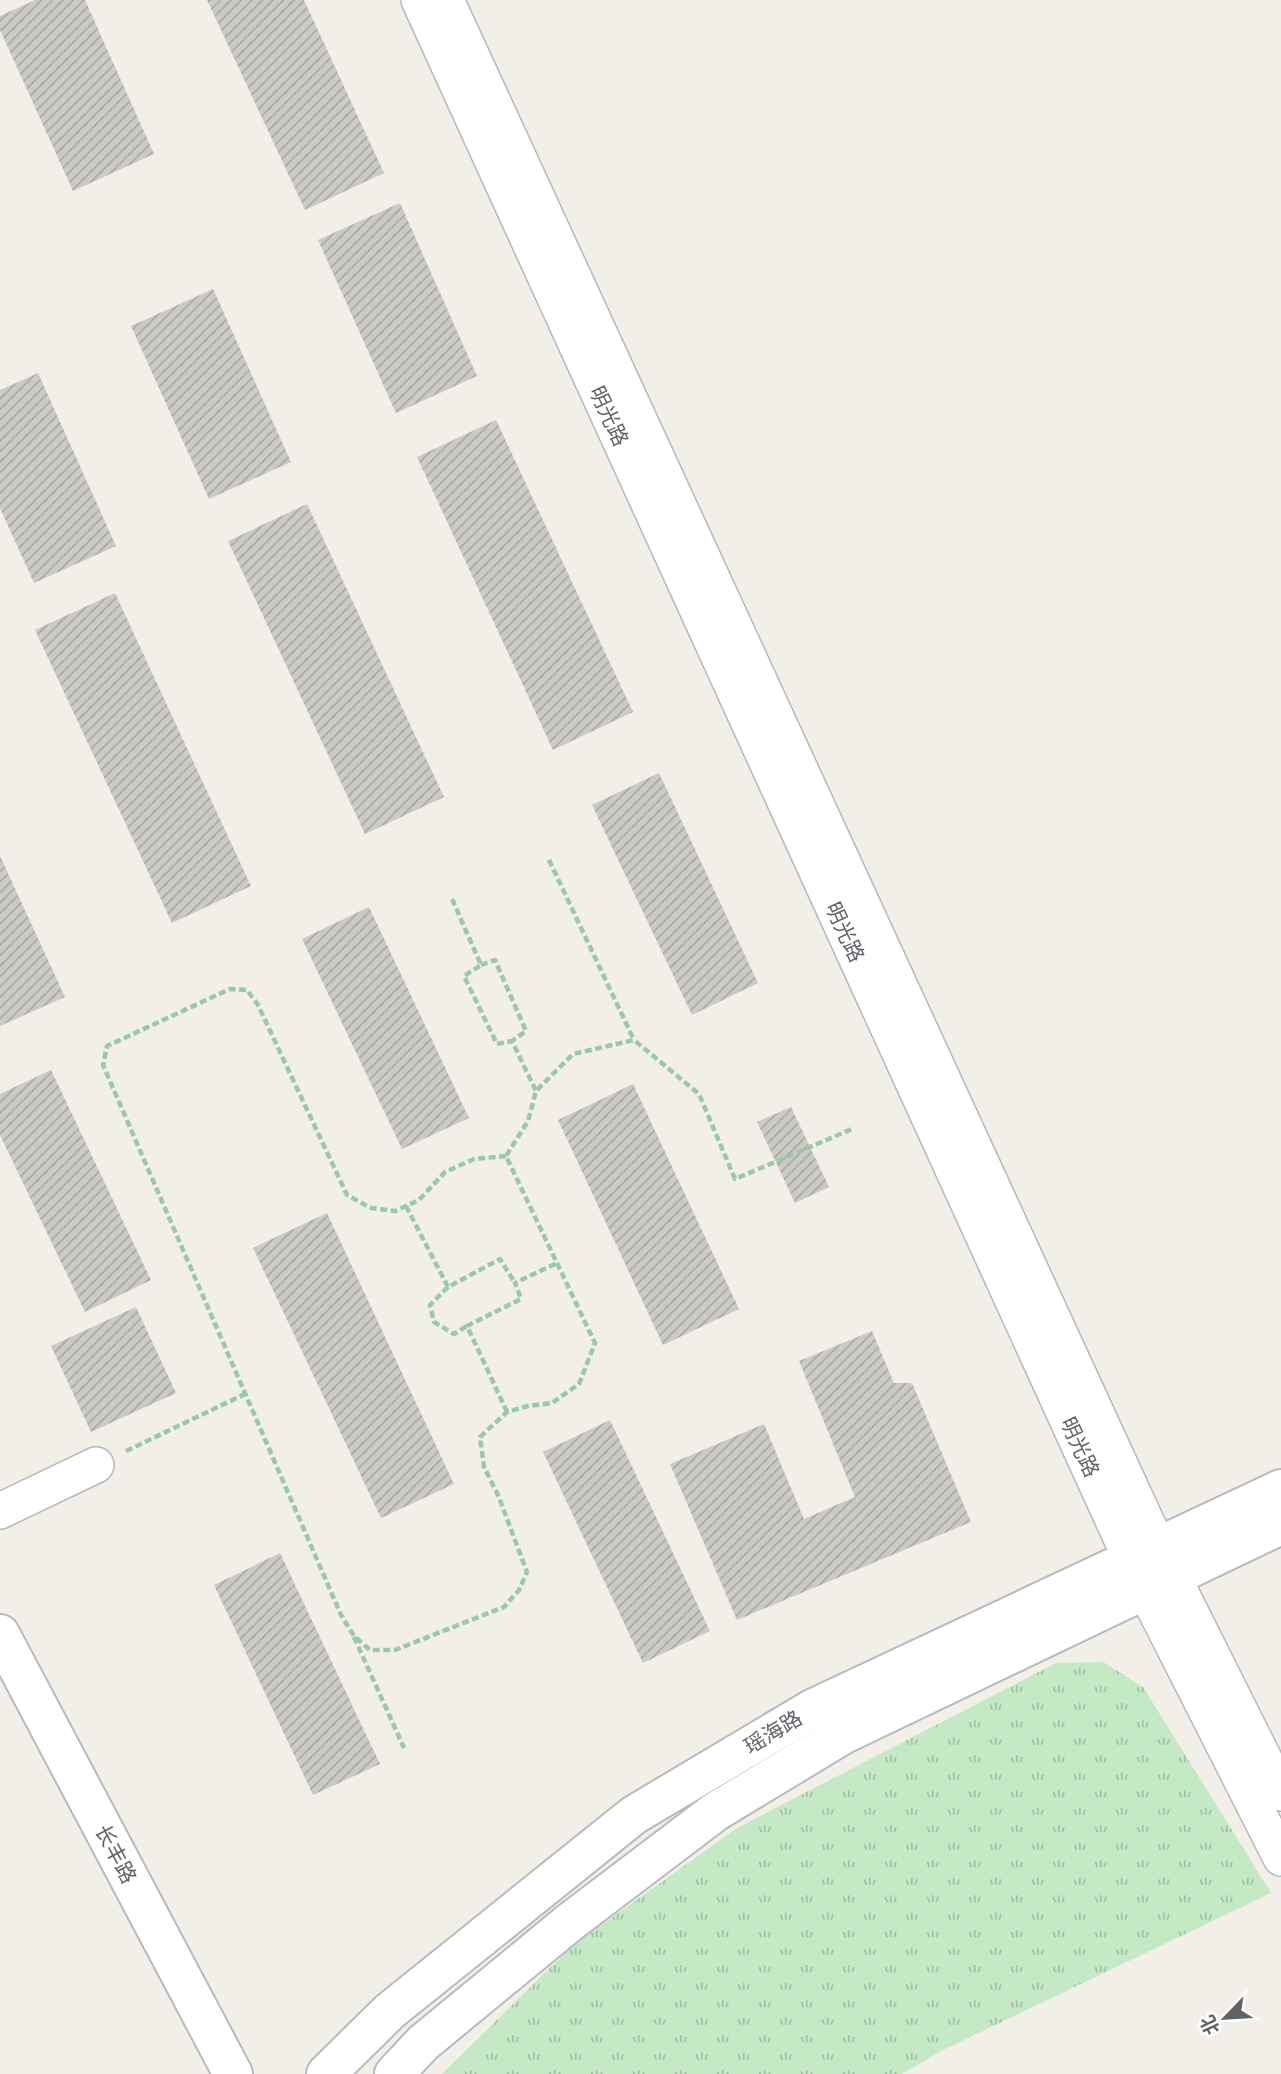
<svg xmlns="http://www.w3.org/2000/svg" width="1281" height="2074" font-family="Figtree,'Noto Sans SC',sans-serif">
<defs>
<pattern id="park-tufts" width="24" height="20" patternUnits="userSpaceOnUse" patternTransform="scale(1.75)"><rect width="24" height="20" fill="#c5e8c5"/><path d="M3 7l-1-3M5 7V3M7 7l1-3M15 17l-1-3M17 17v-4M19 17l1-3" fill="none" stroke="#a3c0a4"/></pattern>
<pattern id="building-hatch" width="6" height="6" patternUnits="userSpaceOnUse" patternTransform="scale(1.75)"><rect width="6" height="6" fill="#cccac5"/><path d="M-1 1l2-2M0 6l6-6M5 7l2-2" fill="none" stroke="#a9a8a4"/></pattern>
</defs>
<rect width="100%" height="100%" fill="#f1efe8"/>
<path fill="url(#park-tufts)" d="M1103,1662L1143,1687L1271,1893L941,2051L902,2074H442L572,1946L737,1828L1056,1663Z"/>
<path fill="url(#building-hatch)" d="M35,0H85L154,154L73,191L0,30V16Z
M207,0H304L384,173L305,210Z
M400,203L477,376L396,413L318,240Z
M213,289L291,462L209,499L131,326Z
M38,373L116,546L34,583L0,508V390Z
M496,420L633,712L553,750L417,457Z
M307,504L444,797L365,834L228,541Z
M115,593L251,886L172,923L35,630Z
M659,773L758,983L692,1015L592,805Z
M0,856L65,997L0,1026Z
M369,907L469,1118L402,1149L302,939Z
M51,1070L151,1280L85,1312L0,1135V1094Z
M633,1084L739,1309L663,1345L558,1120Z
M791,1107L829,1187L795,1203L757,1122Z
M327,1213L454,1484L381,1518L253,1248Z
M136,1307L176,1393L91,1432L51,1346Z
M872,1331L894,1383H912L971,1522L737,1620L670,1464L764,1424L804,1519L855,1497L799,1361Z
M610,1420L710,1631L643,1663L543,1452Z
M280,1553L380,1764L313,1795L214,1585Z"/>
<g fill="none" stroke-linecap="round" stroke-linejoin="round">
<g stroke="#b5b8bc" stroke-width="38">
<path id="street" d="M419,0L1145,1590L1281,1858
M446,0L1158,1547L1281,1793
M0,1511L96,1465"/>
</g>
<g stroke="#b6babf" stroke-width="42">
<path id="secondary" d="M0,1634L233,2074
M326,2074L390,2011L634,1815L812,1709L1281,1489
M394,2074L423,2043L570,1922L715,1812L844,1734L1281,1525"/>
</g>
<path stroke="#9cc7a9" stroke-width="4.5" stroke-dasharray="7 3.5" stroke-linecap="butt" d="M549,860L634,1040
M452,899L481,965L464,976L497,1044L512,1041L536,1091
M481,965L495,960L526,1031L512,1041
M506,1156L474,1159L445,1172L419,1200L395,1211L371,1208L347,1195L258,1005L247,990L230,989L107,1046L103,1065L341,1615L354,1636L370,1650H395L504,1607L519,1590L527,1572L498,1495L484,1467L480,1437L507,1412L528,1406L552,1403L579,1384L595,1343L506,1156L528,1121L536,1091L573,1054L634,1040L699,1094L735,1179L852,1129
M406,1206L448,1287L500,1259L515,1283
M448,1287L430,1305L434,1322L454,1334L467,1326
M507,1412L467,1326L521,1299L515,1283L557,1263
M126,1451L245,1394
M354,1637L404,1748"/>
<use href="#street" stroke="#fff" stroke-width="35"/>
<use href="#secondary" stroke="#fff" stroke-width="38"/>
</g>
<g text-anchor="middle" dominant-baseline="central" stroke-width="6" stroke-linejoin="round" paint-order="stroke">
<g font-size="21" fill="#5f6368" stroke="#fff">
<text transform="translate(609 416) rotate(65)">明光路</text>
<text transform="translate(845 932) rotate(65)">明光路</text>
<text transform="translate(1080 1447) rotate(65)">明光路</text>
<text transform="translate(773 1732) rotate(-31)">瑶海路</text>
<text transform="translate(116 1854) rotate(62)">长丰路</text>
</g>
</g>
<g transform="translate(1225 2018) rotate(245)" stroke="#ffffff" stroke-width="5" paint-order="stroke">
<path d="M0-5L12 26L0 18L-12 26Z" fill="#5f6368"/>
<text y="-10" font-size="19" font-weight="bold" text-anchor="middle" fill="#5f6368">北</text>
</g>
</svg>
